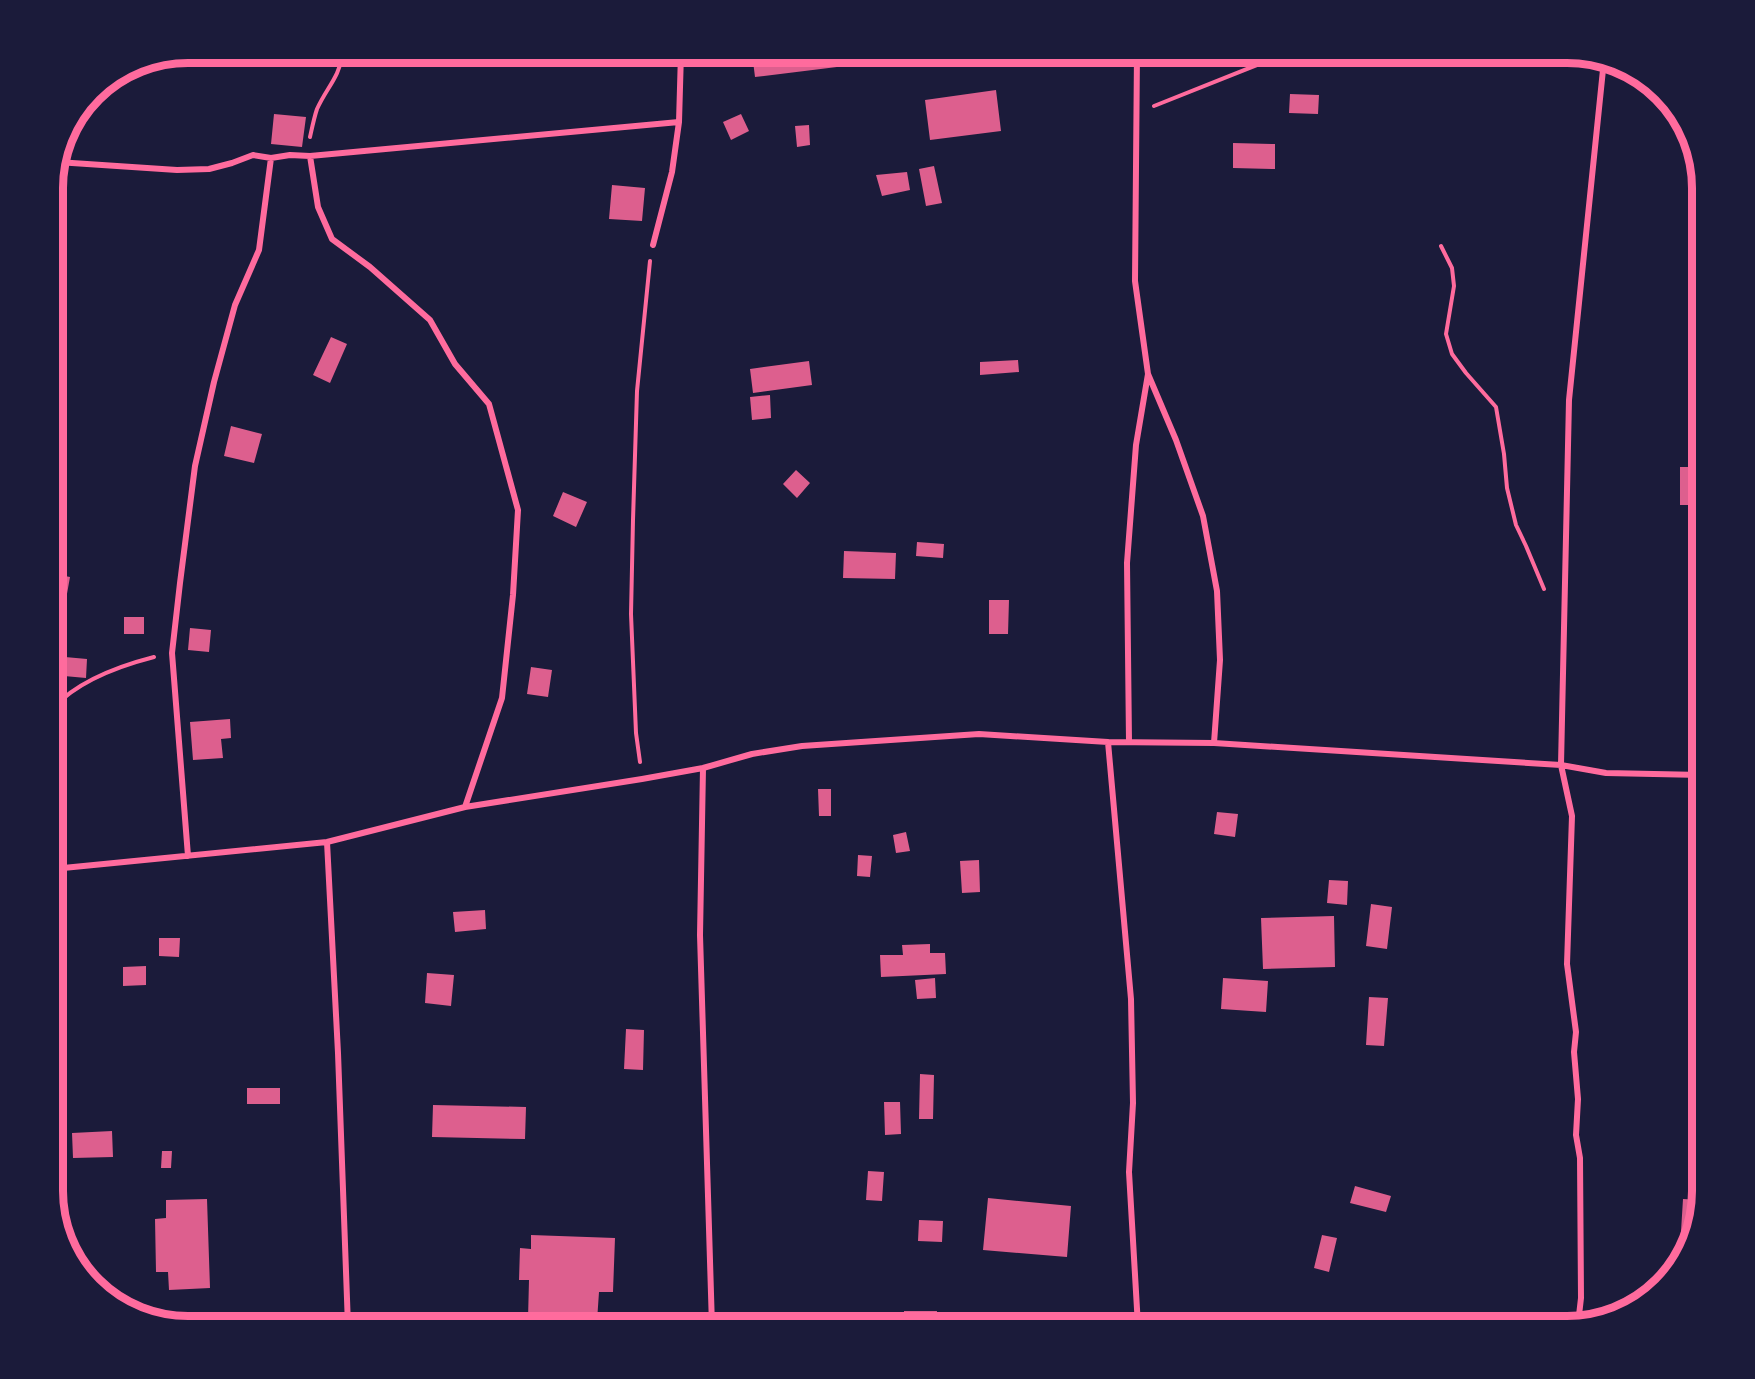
<svg xmlns="http://www.w3.org/2000/svg" width="1755" height="1379" font-family="Barlow,sans-serif">
<rect width="100%" height="100%" fill="#1b1b3a"/>
<path fill="#dd5f8e" d="M752,53H843L845,66L755,77Z
M996,90L1001,131L930,140L925,100Z
M1290,94L1319,95L1318,114L1289,113Z
M274,114L306,117L302,147L271,144Z
M741,114L749,131L731,140L723,122Z
M809,125L810,145L797,147L795,126Z
M1233,143L1275,144V169L1233,168Z
M934,166L942,203L926,206L919,169Z
M907,172L910,190L882,196L876,175Z
M612,185L645,188L642,221L609,219Z
M1702,212V240L1695,242L1688,216Z
M331,337L347,344L330,383L313,375Z
M1018,360L1019,372L980,375V362Z
M809,361L812,385L753,393L750,369Z
M770,395L771,418L752,420L750,397Z
M231,426L262,434L254,463L224,456Z
M1680,467H1702V537H1693V505H1680Z
M796,470L810,483L797,498L783,484Z
M563,492L587,502L576,527L553,516Z
M917,542L944,544L943,558L916,556Z
M844,551L896,553L895,579L843,578Z
M55,574L70,577L65,605L53,603Z
M989,600H1009L1008,634H989Z
M124,617H144V634H124Z
M190,628L211,630L209,652L188,650Z
M65,657L87,659L86,678L64,676Z
M531,667L552,670L548,697L527,694Z
M230,719L231,738L221,739L223,758L193,760L190,722Z
M818,789H831V816H819Z
M1217,812L1238,814L1235,837L1214,834Z
M906,832L910,851L896,853L893,835Z
M858,855L872,856L870,877L857,876Z
M979,860L980,892L962,893L960,861Z
M1329,880L1348,881L1347,905L1327,903Z
M1371,904L1392,907L1387,949L1366,946Z
M485,910L486,929L455,932L453,912Z
M1334,916L1335,967L1263,969L1261,918Z
M159,938H180L179,957L159,956Z
M930,944V953H945L946,974L881,977L880,955H903L902,945Z
M146,966V985L123,986V967Z
M427,973L454,975L451,1006L425,1003Z
M935,978L936,998L917,999L915,980Z
M1223,978L1268,981L1266,1012L1221,1009Z
M1369,997L1388,998L1384,1046L1366,1045Z
M626,1029L644,1030L643,1070L624,1069Z
M920,1074L934,1075L933,1119H919Z
M247,1088H280V1104H247Z
M884,1102H900L901,1134L885,1135Z
M433,1105L526,1107L525,1139L432,1137Z
M112,1131L113,1157L73,1158L72,1133Z
M162,1151H172L171,1168H161Z
M868,1171L884,1172L882,1201L866,1200Z
M1355,1186L1391,1196L1386,1212L1350,1203Z
M988,1198L1071,1206L1067,1257L983,1250Z
M207,1199L210,1288L169,1290L168,1272H156L155,1219L166,1218V1200Z
M1683,1199L1701,1200L1692,1242L1679,1264Z
M919,1220L943,1221L942,1242L918,1241Z
M531,1235L615,1238L613,1292H599L597,1321L528,1319L529,1280H519L520,1248L531,1249Z
M1322,1235L1337,1238L1329,1272L1314,1268Z
M904,1311H937L936,1326H904Z"/>
<g fill="none" stroke-linecap="round" stroke-linejoin="round">
<path stroke="#ff6b9d" stroke-width="4" d="M1154,106L1287,53
M310,137C312,128 314,118 317,109C327,87 339,78 343,53
M1441,246L1452,268L1454,286L1446,334L1452,354L1466,373L1496,407L1504,454L1507,488L1516,525L1526,546L1544,589
M53,708C78,681 119,666 154,657
M640,762L636,733L631,614L633,520L637,391L650,261"/>
<path stroke="#ff6b9d" stroke-width="6" d="M1137,53L1135,281L1148,374L1176,440L1203,516L1217,591L1220,660L1214,743
M310,156L318,207L332,239L370,267L430,320L455,364L489,404L518,510L513,595L502,698L465,807
M57,162L177,170L209,169L232,163L253,155L271,158L290,155L310,156L679,122
M653,245L672,172L679,122L681,53
M1108,742L1131,999L1133,1103L1129,1172L1138,1326
M1129,742L1127,563L1136,445L1148,374
M703,768L700,935L712,1326
M327,842L338,1053L348,1326
M188,856L172,653L180,583L195,466L214,382L235,305L259,250L271,158
M53,869L327,842L465,807L642,779L703,768L752,754L802,746L979,734L1108,742L1214,743L1561,765L1606,773L1702,775
M1578,1324L1581,1298L1580,1158L1576,1135L1578,1099L1574,1052L1576,1032L1567,964L1572,816L1561,765L1569,400L1604,60"/>
</g>
<path d="M0 0H1755V1379H0ZM188 63H1567A125 125 0 0 1 1692 188V1191A125 125 0 0 1 1567 1316H188A125 125 0 0 1 63 1191V188A125 125 0 0 1 188 63Z" fill="#1b1b3a" fill-rule="evenodd"/>
<path fill="none" stroke="#ff6b9d" stroke-width="8" d="M188 63H1567A125 125 0 0 1 1692 188V1191A125 125 0 0 1 1567 1316H188A125 125 0 0 1 63 1191V188A125 125 0 0 1 188 63Z"/>
</svg>
